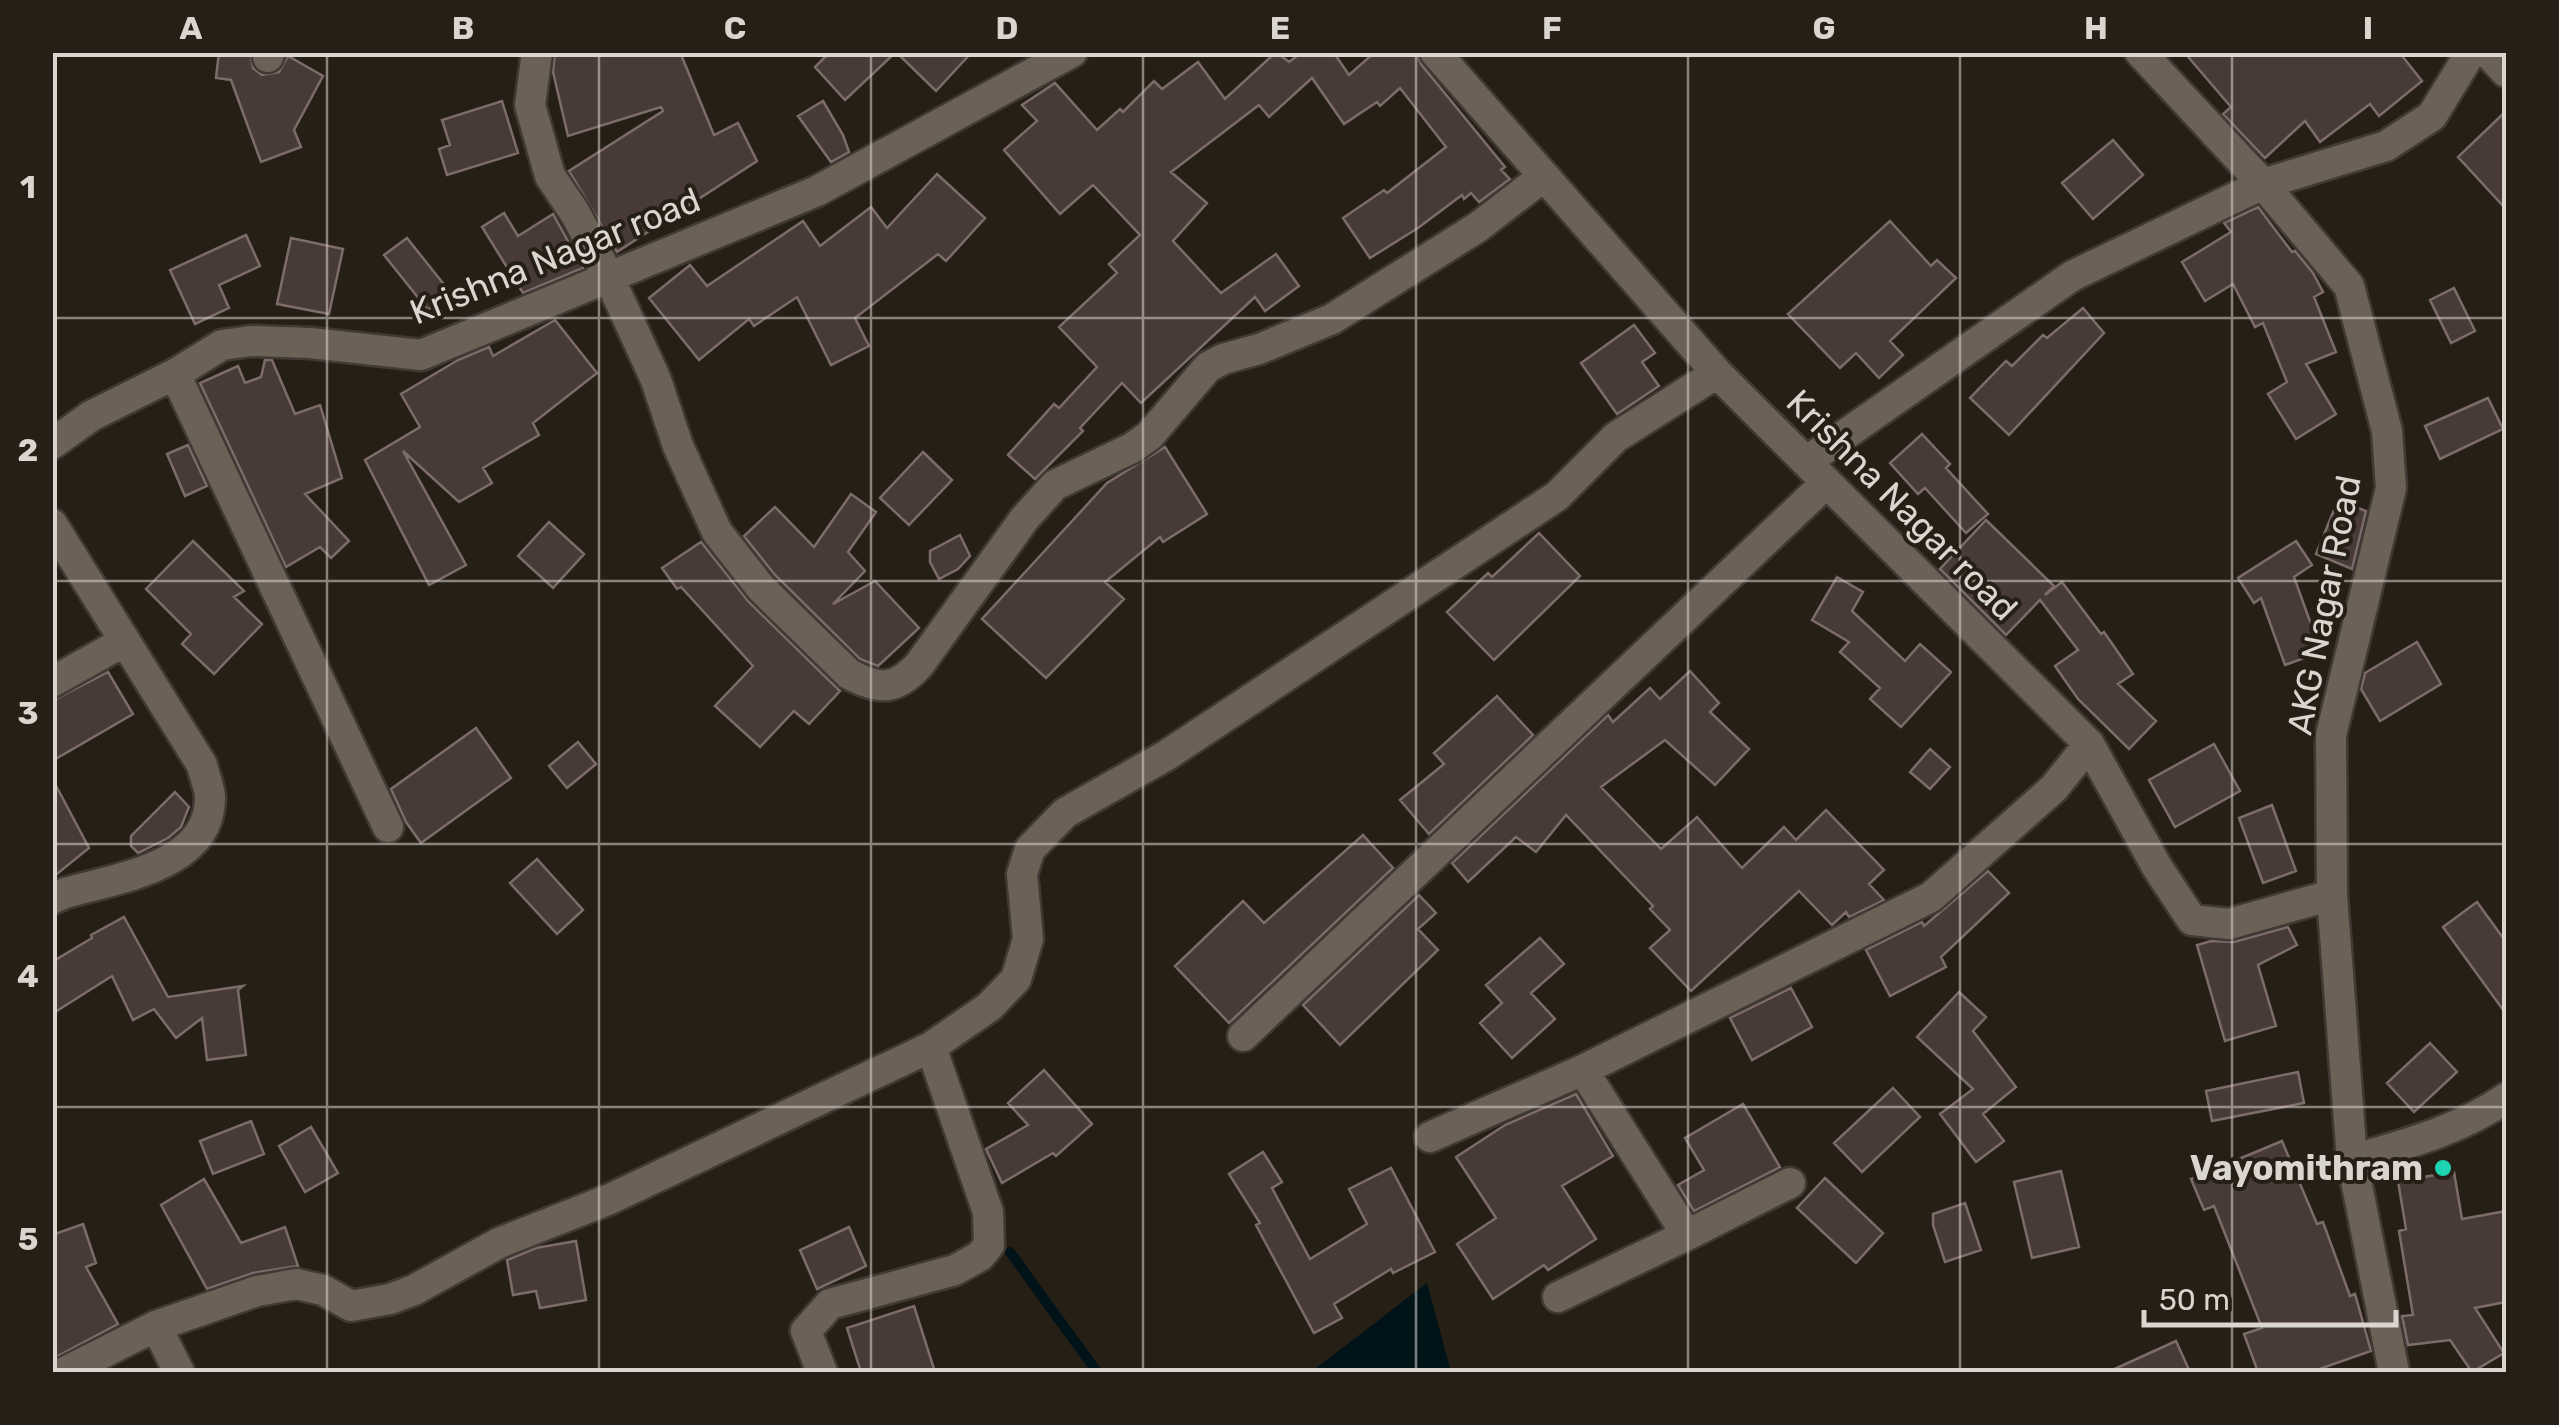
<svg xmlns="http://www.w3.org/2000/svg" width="2559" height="1425" font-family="Rubik,sans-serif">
<rect width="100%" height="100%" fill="#261f15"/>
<path fill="#001319" d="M1427,1283L1451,1372H1311Z"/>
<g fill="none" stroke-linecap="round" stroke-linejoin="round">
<path stroke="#001319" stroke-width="10" d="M1010,1252L1097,1372"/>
</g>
<path fill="#483a37" stroke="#7c6c6a" stroke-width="2.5" d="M219,52H250L253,68L262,75L279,72L288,56L323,76L294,130L301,147L261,162L231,80L216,78Z
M555,52H680L714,135L738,123L757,161L617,252L569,171L663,111L661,107L568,136L553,72Z
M830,52H896L845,100L815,67Z
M896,52H972L936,91Z
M1276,52L1289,62L1297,56L1294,52H1341L1336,56L1349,75L1375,52H1416L1421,64L1505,167L1501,170L1510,179L1479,202L1471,193L1464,199L1462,195L1418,228L1370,258L1343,218L1384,190L1387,193L1446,147L1400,88L1380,106L1377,102L1344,124L1312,78L1269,117L1259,105L1171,172L1207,203L1173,241L1221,293L1276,254L1299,286L1265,311L1255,297L1141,403L1122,383L1080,428L1083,431L1035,479L1008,455L1054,404L1059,408L1097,367L1059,327L1117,273L1109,264L1140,235L1093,185L1060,214L1004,150L1037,121L1022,105L1055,83L1097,130L1120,109L1123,112L1154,81L1162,89L1198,62L1225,99Z
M2184,52H2399L2422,81L2379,116L2370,104L2320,142L2305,121L2265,158L2223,114L2231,107Z
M502,101L518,153L447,175L439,149L450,145L442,120Z
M823,101L843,135L849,152L831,162L798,116Z
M2506,111V209L2458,157Z
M2113,140L2143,175L2093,219L2062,183Z
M937,174L985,218L946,261L938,254L855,318L869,346L831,365L797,297L754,326L749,319L699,360L649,298L690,265L707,286L803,221L820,246L871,207L887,228Z
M2258,207L2292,252L2295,251L2313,273L2323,292L2314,297L2336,352L2306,364L2336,414L2296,439L2268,394L2287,382L2263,323L2255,327L2233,284L2205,301L2182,262L2231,232L2224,223Z
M504,213L518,236L553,214L583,268L523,293L482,227Z
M1890,221L1931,266L1937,260L1956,278L1890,341L1903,355L1879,378L1856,353L1840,368L1788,314Z
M246,235L260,266L219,285L229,308L195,324L170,270Z
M291,238L343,249L329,314L277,304Z
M407,238L450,292L428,310L384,255Z
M2454,288L2475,331L2451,343L2430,300Z
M2083,308L2104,333L2009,435L1970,398L2006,361L2012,366L2043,335L2047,338Z
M555,320L597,373L533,423L539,435L483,468L492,483L459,502L403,451L466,565L429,585L365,460L420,427L401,394L458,360L489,347L493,356Z
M1634,325L1655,353L1642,362L1659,386L1617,414L1581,363Z
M265,360H272L295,414L320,405L342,478L305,494L349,541L331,558L320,547L286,567L200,383L238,366L245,383L261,377Z
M2488,398L2503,429L2440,459L2425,426Z
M1922,434L1950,464L1946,468L1988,514L1966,533L1925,488L1918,494L1890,463Z
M188,445L207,486L185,496L167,454Z
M1165,447L1207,514L1163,542L1160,537L1105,582L1124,599L1046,678L982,619L1107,483Z
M923,452L952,480L909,525L880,498Z
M851,494L876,512L848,552L865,571L833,604L875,581L919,628L878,666L860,659L775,575L744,536L775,507L814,547Z
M2338,500L2366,511L2352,569L2316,554Z
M1986,520L2054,586L2045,595L2062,582L2101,634L2104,632L2133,674L2118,684L2156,721L2129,749L2078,699L2055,666L2078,650L2040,600L2006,635L1940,569Z
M549,522L584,554L553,588L518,556Z
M1539,533L1580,576L1494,660L1447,612L1488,573L1492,577Z
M960,535L970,556L958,569L939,579L930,562V551Z
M193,541L244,591L234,597L262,624L214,674L182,644L191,634L146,589Z
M2296,541L2312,565L2294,577L2321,652L2285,665L2261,598L2254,603L2238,578Z
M701,542L748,601L840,691L809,724L794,711L760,747L715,706L753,666L681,587L677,589L662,568Z
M1837,577L1863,592L1852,611L1905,661L1920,644L1951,672L1901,727L1870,699L1880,688L1840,652L1849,642L1812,620Z
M2417,642L2441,684L2380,721L2361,689L2365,673Z
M1690,671L1719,703L1710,712L1749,749L1715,785L1665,740L1601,787L1661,849L1697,817L1742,868L1784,827L1796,840L1826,810L1884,870L1869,884L1884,900L1849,917L1846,912L1832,925L1799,891L1691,991L1650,948L1670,930L1650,909L1653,906L1566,815L1536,852L1516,837L1468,882L1452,863L1608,715L1613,722L1650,688L1660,699Z
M108,672L133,714L52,761V701Z
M1497,696L1533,735L1429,834L1400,800L1444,764L1434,753Z
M476,728L511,778L421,843L406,822L391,789Z
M578,742L596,764L567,788L549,766Z
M2214,744L2240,791L2175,827L2149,780Z
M1930,749L1950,767L1930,789L1910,772Z
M52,778L89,848L52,878Z
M175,792L189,807L181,827L168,838L138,853L131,846V836Z
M2272,805L2296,871L2263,883L2239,818Z
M1363,835L1393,868L1229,1023L1175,966L1243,901L1264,923Z
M537,859L583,910L557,934L510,883Z
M1988,871L2009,893L1941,957L1946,967L1890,996L1866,950L1922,922L1924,926Z
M1419,895L1436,913L1418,929L1438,950L1340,1045L1303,1005Z
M2477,902L2506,942V1014L2443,927Z
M124,917L168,997L243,986L238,990L246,1055L207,1060L202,1018L176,1038L154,1009L133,1020L112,976L52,1014V962L92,938L91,935Z
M2288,927L2297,945L2258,965L2276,1026L2225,1041L2197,945L2211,941L2234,942Z
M1540,938L1564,964L1531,993L1555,1019L1512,1058L1480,1023L1502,1003L1486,985Z
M1791,988L1812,1027L1752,1060L1730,1018Z
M1959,992L1986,1017L1973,1031L2016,1087L1983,1114L2004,1141L1976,1162L1940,1114L1973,1089L1917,1037Z
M2430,1043L2457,1072L2414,1112L2387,1083Z
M1044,1070L1092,1124L1056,1156L1053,1153L1002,1183L986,1149L1028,1125L1008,1103Z
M2298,1072L2304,1103L2212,1121L2206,1091Z
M1893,1088L1920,1117L1862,1172L1834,1143Z
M1576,1094L1613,1156L1562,1186L1596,1239L1548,1270L1544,1265L1493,1299L1457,1244L1496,1218L1456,1157L1505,1125Z
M1743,1104L1780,1167L1694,1211L1678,1185L1704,1170L1685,1138Z
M251,1121L264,1154L213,1174L200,1141Z
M311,1127L338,1173L305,1192L279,1146Z
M2282,1141L2317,1224L2323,1222L2350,1296L2355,1294L2371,1351L2311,1372H2258L2244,1334L2262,1328L2214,1206L2204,1210L2191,1179Z
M1263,1152L1282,1182L1272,1188L1310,1259L1367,1224L1349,1189L1391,1168L1435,1252L1393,1273L1391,1269L1334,1304L1342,1318L1314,1333L1256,1225L1260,1223L1229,1174Z
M2061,1171L2079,1247L2032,1258L2014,1182Z
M2454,1172L2462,1219L2506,1211V1302L2475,1308L2504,1353L2472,1372L2450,1340L2408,1345L2402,1316L2413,1315L2399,1231L2406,1229L2398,1181Z
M1825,1178L1883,1233L1856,1263L1797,1208Z
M204,1179L241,1243L285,1227L298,1266L253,1273L207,1289L161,1205Z
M1965,1203L1981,1250L1945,1262L1933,1225V1214Z
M83,1224L96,1263L86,1267L118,1324L52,1359V1235Z
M849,1227L866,1266L817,1289L800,1250Z
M576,1241L586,1300L540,1308L536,1291L513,1295L507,1260L536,1248Z
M914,1306L935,1372H861L847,1328Z
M2176,1341L2190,1372H2108Z"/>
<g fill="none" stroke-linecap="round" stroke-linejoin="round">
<g stroke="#403934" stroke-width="35">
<path id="street" d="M537,52L530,105L550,176L575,213L608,275L656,380L678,446L717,532L761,588L849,674C879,690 895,691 919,665L1025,518L1055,485L1132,448L1149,436L1208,367L1223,359L1259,349L1332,319L1478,227L1544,176
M1435,52L1717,373L2089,744L2157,867L2192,920L2229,924L2332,895
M2140,52L2263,184L2349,286L2387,431L2391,488L2331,735L2332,895L2352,1160L2394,1372
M2487,52L2506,72
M268,57L270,52
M175,374L388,827
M52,444L91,416L175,374L222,345L251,341L310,343L421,355L817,191L1072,52
M1806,462L2072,276L2263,184L2386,146L2432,116L2471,52
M52,524L202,765C204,775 209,786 210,796C212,867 116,878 65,893L52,899
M52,682L125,641
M1243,1036L1825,484
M1430,1137L1583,1070L1931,897L2054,788L2089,744
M2352,1160C2406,1144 2460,1130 2506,1098
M1687,1235L1790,1183
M1558,1297L1687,1235L1583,1070
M156,1326L179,1372
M65,1372L156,1326L257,1291L296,1284L323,1290L351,1306L390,1299L414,1290L499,1243L610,1199L931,1047L989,1007L1016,979L1028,939L1022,874L1030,849L1065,813L1167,755L1557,496L1616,437L1717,373
M822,1372L806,1331L830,1304L955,1270L980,1256L989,1245L988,1212L931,1047"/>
</g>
<use href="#street" stroke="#6b6157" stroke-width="30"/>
</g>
<path fill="none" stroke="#dad5cf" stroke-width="2.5" stroke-opacity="0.55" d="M327,52V1372M599,52V1372M871,52V1372M1143,52V1372M1416,52V1372M1688,52V1372M1960,52V1372M2232,52V1372M52,318H2506M52,581H2506M52,844H2506M52,1107H2506"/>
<circle fill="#1dd5b1" stroke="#261f15" stroke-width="4" cx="2443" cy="1168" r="10"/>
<g text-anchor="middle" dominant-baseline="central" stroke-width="8" stroke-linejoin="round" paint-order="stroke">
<g font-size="35" fill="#dad5cf" stroke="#261f15">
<text transform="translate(555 256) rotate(-22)">Krishna Nagar road</text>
<text transform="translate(1902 505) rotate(45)">Krishna Nagar road</text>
<text transform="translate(2324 605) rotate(-79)">AKG Nagar Road</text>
</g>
<g font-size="35" font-weight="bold" fill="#dad5cf" stroke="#261f15" text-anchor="end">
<text x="2423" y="1168">Vayomithram</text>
</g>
</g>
<rect width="2559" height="1425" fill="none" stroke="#261f15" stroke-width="110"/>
<path d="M2144 1310v15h252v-15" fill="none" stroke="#dad5cf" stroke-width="5"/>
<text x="2159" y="1310" font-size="30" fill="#dad5cf" stroke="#261f15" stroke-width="8" paint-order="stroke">50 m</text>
<rect x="55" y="55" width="2449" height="1315" fill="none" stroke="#dad5cf" stroke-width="4"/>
<g font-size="32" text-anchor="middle" font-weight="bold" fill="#dad5cf">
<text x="191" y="39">A</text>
<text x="463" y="39">B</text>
<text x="735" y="39">C</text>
<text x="1007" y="39">D</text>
<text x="1280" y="39">E</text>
<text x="1552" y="39">F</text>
<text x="1824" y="39">G</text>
<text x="2096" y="39">H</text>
<text x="2368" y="39">I</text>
<text x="28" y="198">1</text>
<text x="28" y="461">2</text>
<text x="28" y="724">3</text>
<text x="28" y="987">4</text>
<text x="28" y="1250">5</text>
</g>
</svg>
